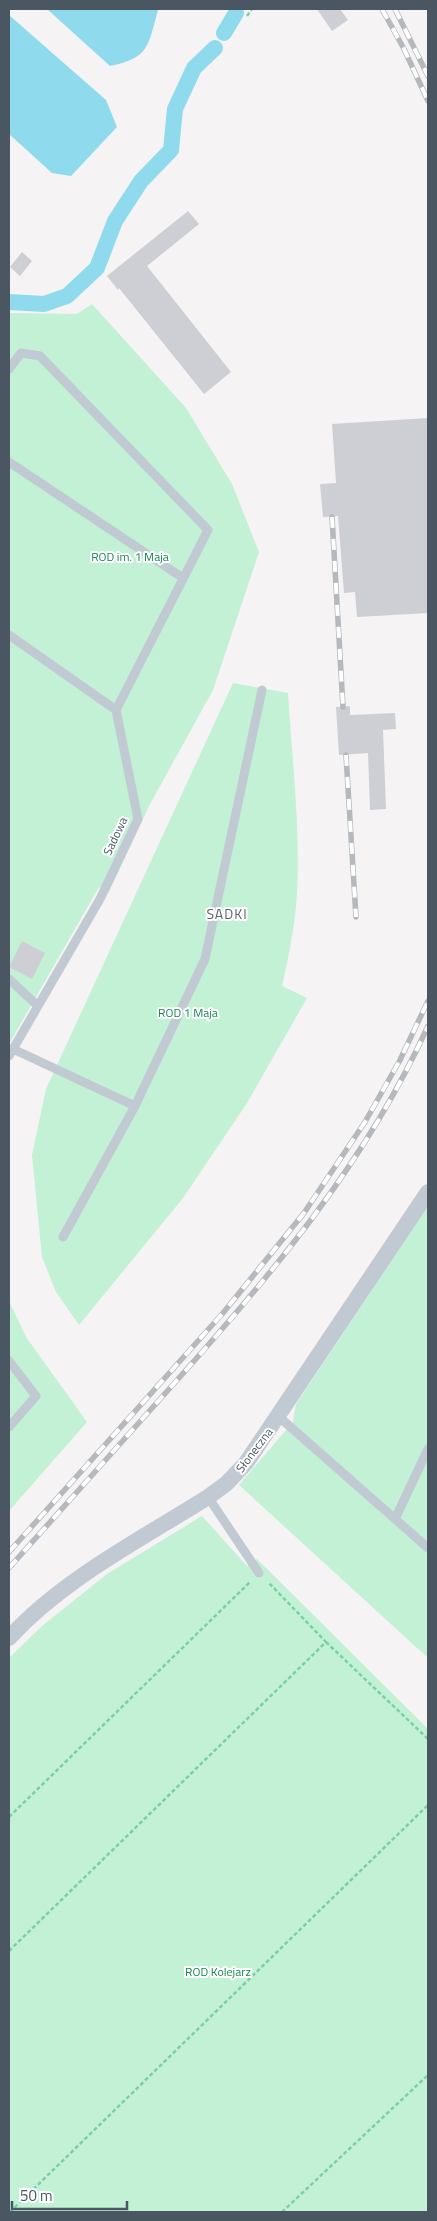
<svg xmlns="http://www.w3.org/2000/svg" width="437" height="2221" font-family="'Titillium Web',sans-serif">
<rect width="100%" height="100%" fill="#f5f3f3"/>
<path fill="#c3f1d5" d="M92,304L186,408L232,484L259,552L213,690L149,806L109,892L99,887L9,1044V313L77,314Z
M233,683L288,693C292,762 302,839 296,907C293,934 288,960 282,986L307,998L247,1103L183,1198L79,1325L56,1292L42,1257L32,1155L46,1089Z
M428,1205V1658L239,1485L293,1422L296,1404Z
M9,1301L26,1337L87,1422L9,1511Z
M202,1516L247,1566L257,1559L428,1729V2212H9V1658L42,1626L107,1574Z"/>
<path fill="#90daee" d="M47,9H158V10C148,45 150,58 110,66Z
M9,15L106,100L117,127L71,176L52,173L9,134Z"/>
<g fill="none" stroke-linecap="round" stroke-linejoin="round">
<path stroke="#90daee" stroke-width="16" d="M224,33L236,13
M9,302L44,304L67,296L97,268L115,221L141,181L171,150L175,109L194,68L215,48"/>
</g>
<path fill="#cdcfd5" d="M317,9H340L348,20L332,31Z
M188,211L199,224L147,266L231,372L204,394L119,288L118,290L107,276Z
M22,252L32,261L20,276L10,267Z
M428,418V613L357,617L355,592L344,593L338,516L323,517L320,484L336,483L332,424Z
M350,706V715L395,713L396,729L383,730L386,809L370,810L368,753L339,755L336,707Z
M22,941L45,953L32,979L9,967Z"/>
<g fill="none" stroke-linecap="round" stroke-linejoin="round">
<path stroke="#7ad0a6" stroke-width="2.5" stroke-dasharray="4 2.5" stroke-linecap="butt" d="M247,16L252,9
M326,1642L428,1739
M9,1817L251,1581
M9,1951L326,1642L268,1582
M10,2212L428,1805
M282,2212L428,2075"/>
<path stroke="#c1cad2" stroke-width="9" d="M9,369L21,353L40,356L208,530L116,710
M9,462L183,578
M9,635L116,710L138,819L100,899L9,1056
M9,979L38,1006
M13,1049L135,1106
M63,1237L135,1106L205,959L262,690
M9,1361L36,1396L9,1427
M278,1416L428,1548
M208,1497L259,1573
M395,1519L428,1449"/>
<path stroke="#c1cad2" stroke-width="16" d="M9,1638C63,1579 140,1540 208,1497L226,1484L246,1463L428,1192"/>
<g stroke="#b5b8bd" stroke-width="5.5">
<path id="rail" d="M382,9L404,49L428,101
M395,9L428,76
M332,517L343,707
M346,755L356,917
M9,1552L223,1313L304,1213L365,1122L400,1060L428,1001
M9,1568C63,1508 116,1448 170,1388C270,1277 366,1163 428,1026"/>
</g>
<use href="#rail" stroke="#fff" stroke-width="4" stroke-dasharray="11" stroke-linecap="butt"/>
</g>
<g text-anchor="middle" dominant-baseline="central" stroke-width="4" stroke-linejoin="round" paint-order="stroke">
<g font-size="12" fill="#17864f" stroke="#fff">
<text x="130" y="556">ROD im. 1 Maja</text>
<text x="188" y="1012">ROD 1 Maja</text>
<text x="218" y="1971">ROD Kolejarz</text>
</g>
<g font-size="12" fill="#4a5661" stroke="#fff">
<text transform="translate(115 836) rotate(-65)">Sadowa</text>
<text transform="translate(254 1450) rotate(-53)">Słoneczna</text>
</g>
<g font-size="14" letter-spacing="1" fill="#5f6368" stroke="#fff">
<text x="227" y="913">SADKI</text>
</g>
</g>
<rect width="437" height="2221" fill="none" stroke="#4a5661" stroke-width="20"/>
<path d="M12 2201v8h115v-8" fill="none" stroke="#4a5661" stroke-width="2.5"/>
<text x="20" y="2201" font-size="15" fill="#4a5661" stroke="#ffffff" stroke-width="4" paint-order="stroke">50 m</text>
</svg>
